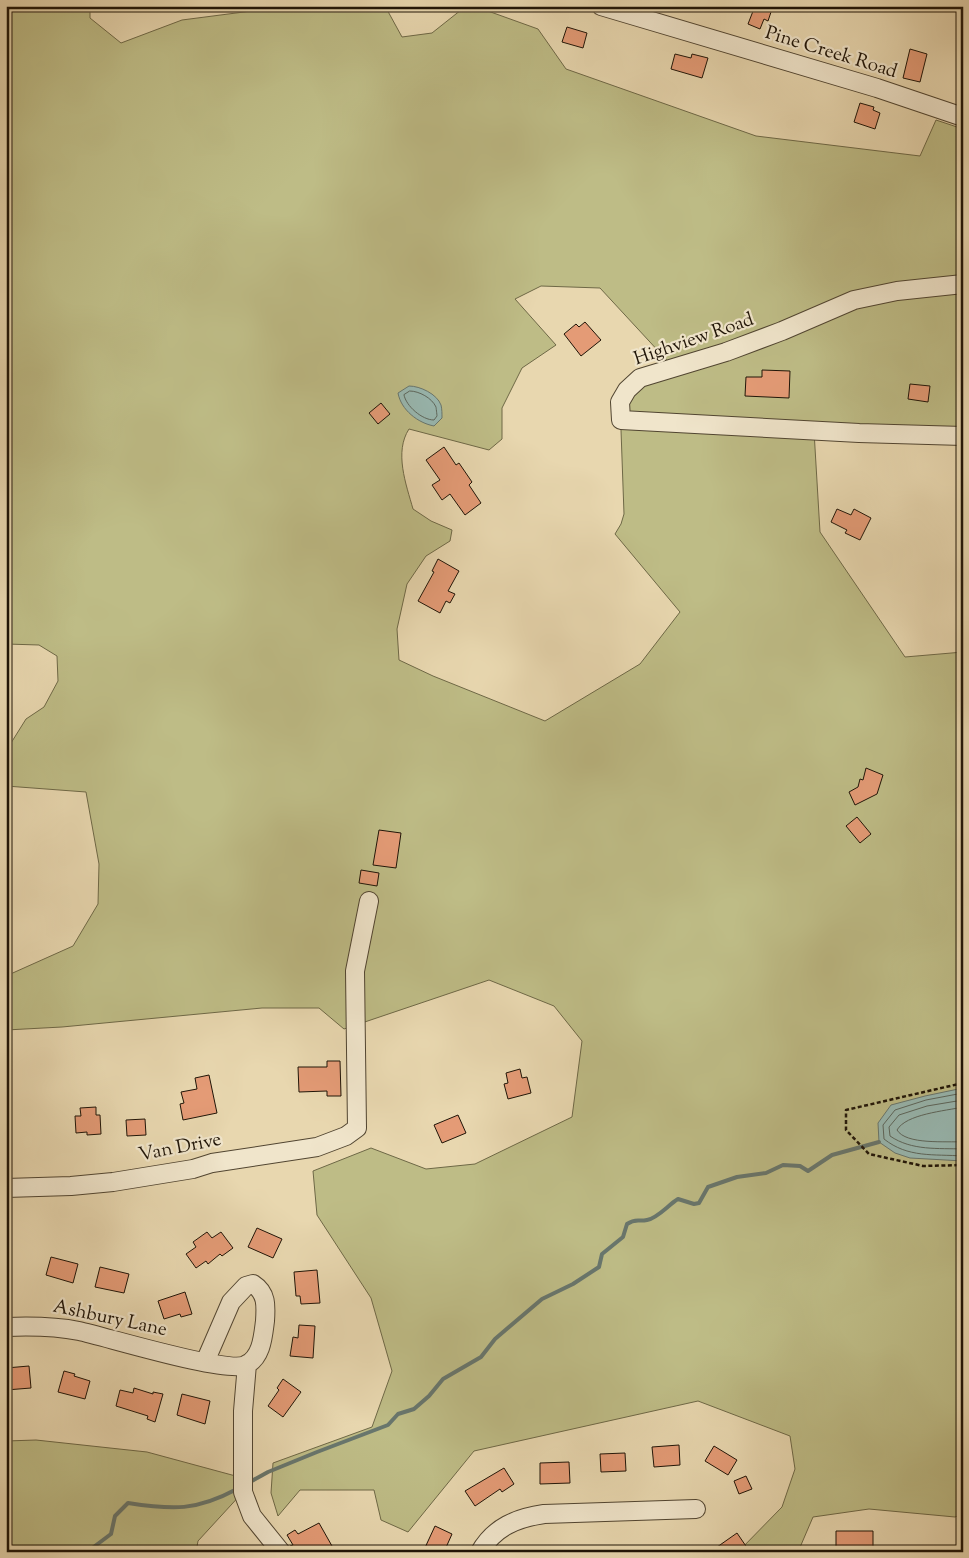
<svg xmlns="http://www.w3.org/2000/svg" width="969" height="1558" font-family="'Sorts Mill Goudy',serif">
<rect width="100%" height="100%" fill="#e8d7af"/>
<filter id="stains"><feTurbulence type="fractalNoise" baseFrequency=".004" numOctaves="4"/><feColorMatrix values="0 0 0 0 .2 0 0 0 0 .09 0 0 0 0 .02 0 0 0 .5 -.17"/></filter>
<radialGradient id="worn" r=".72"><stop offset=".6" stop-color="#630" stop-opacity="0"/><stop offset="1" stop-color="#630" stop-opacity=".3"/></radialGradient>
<path fill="#bebc86" stroke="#6e6846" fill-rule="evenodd" d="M6,6H90V18L121,43L182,20L267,9L272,6H385L402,37L432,33L466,6H474L538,29L566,69L756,136L920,156L936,120L963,129V436L814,431L820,532L905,657L963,652V1514L955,1517L869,1509L813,1517L798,1552H738L782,1507L795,1469L790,1436L698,1401L474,1451L408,1532L381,1520L374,1490H300L278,1516L271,1493L273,1463L372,1427L392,1371L371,1298L317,1215L313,1171L371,1148L426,1169L475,1164L572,1117L582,1041L554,1006L489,980L344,1029L319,1008H262L62,1027L6,1030V976L73,946L98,904L99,864L86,792L6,786V751L26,719L44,707L58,681L57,656L39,645L6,644ZM541,286L600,288L674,368L627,390L620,402L624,514L621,524L615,534L680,612L640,664L545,721L433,676L399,660L397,629L407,584L426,556L450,541L452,530L431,521L413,509C406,484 394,452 409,429L489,450L502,439V408L522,368L556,345L515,299Z
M36,1440L147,1452L243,1478V1492L198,1541L196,1552H6V1441Z"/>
<path fill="#98b8b1" stroke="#68766d" d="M409,386C420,386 437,394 441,405C442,409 442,414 442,418L434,426C418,423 401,410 398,393Z
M963,1088V1161L910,1158L895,1153L879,1142L878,1123L891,1105L925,1096Z"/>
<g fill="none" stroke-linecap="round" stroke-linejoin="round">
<path stroke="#5c665c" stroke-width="1" d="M410,391C419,391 432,398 436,407C436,407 437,415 437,416L434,420C422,420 406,406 404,395Z
M963,1093L926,1100L895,1110L883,1125L884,1139C908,1158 933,1154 963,1156
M963,1100L927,1106L899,1115L889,1127L890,1136C912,1151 938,1148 963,1149
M963,1107C945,1111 906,1114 897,1130C906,1145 946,1141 963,1142"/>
<path stroke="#68766d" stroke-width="4" d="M248,1483L268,1472L317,1452L388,1425L398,1414L414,1409L429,1396L443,1379L481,1357L495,1339L542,1299L573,1284L599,1267L602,1254L623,1237L627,1224C636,1218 638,1222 647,1220C658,1218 668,1205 678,1199L694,1204L699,1203L708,1187L737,1177L766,1173L783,1165L800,1166L808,1171L832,1155L879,1142
M87,1552L111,1534L115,1516L128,1503C173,1510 196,1511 237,1489"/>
</g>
<path fill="#e49b76" stroke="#1f1407" d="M755,6H773L768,21L764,19L760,29L748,24Z
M567,27L587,33L583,48L562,42Z
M910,49L927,54L920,82L903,78Z
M675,54L691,58L692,54L708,58L702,78L671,69Z
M860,103L874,107L873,110L880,113L875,129L854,122Z
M585,322L601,340L581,356L564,334L576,324L579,327Z
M762,370L790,371L789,398L745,396L746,377H762Z
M910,384L930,386L928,402L908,399Z
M381,403L390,414L378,424L369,413Z
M444,447L456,465L459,463L472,482L469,485L481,503L465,515L450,494L442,500L432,485L440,480L426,460Z
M837,509L851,515L854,509L871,518L860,540L845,533L847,530L831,522Z
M438,559L459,571L448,591L455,594L450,603L446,601L440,613L418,601L434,572L432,571Z
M866,768L883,775L877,794L855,805L849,792L858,787L860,779L863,780Z
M857,817L871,834L860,843L846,826Z
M379,830L401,833L396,868L373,865Z
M361,870L379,873L377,886L359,883Z
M327,1061H340L341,1096H327V1091L299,1092L298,1067H327Z
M520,1069L522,1078L527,1077L531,1093L508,1099L504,1084L508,1083L506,1073Z
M209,1075L217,1113L183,1120L180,1104L184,1103L181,1092L197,1089L195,1078Z
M96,1107V1115H100L101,1134L87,1135V1132L76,1133L75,1116H81L80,1108Z
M458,1115L466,1133L442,1143L434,1125Z
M145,1119L146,1135L127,1136L126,1120Z
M257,1228L282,1239L273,1258L248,1247Z
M207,1232L212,1238L221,1232L233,1248L222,1256L220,1254L208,1264L206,1261L196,1268L186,1254L196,1247L193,1242Z
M51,1257L78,1264L73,1283L46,1275Z
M100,1267L129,1274L124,1293L95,1287Z
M317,1270L320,1303L301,1304L300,1296H296L294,1272Z
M185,1292L192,1314L181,1317L180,1314L164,1319L158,1301Z
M299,1325L315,1326L313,1358L290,1356L293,1337L298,1338Z
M29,1366L31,1388L6,1390V1368Z
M64,1371L75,1374L74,1376L90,1381L85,1399L58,1392Z
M283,1379L301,1392L283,1417L268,1406L279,1390L277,1388Z
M134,1388L153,1394V1392L163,1394L155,1422L147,1419L148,1416L116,1406L120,1390L133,1393Z
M182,1394L210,1401L205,1424L177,1415Z
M679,1445L680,1465L654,1467L652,1447Z
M714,1446L737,1460L728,1475L705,1461Z
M625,1453L626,1471L601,1472L600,1454Z
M569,1462L570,1483L540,1484V1463Z
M504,1468L514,1484L502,1492L500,1489L475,1506L465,1491Z
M746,1476L752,1489L739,1494L734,1481Z
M319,1523L332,1546L321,1552H291L290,1546L293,1545L287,1535L295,1530L298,1534Z
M435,1526L452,1534L444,1552H423Z
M836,1531H873V1552H836Z
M737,1533L750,1552H710Z"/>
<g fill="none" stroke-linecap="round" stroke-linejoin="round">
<g stroke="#514531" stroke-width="20">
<path id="minor" d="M601,6L877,88L963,117
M963,284L897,291L854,300L782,331L726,352L640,378L627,390L620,402L621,420L859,433L963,436
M6,1188L71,1186L113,1182L193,1169L212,1163L317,1147L346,1136L357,1128L355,971L369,901
M6,1327C31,1326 54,1326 79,1331C107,1337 226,1374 246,1365C262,1357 263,1336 265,1321C266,1306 267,1293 253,1284L246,1286L231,1302L205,1362
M247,1364L243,1411V1492L252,1516L281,1552
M480,1552C494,1527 517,1518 544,1514L696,1509"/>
</g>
<path stroke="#1f1407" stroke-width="2.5" stroke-dasharray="4 2.5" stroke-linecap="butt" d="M963,1083L846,1110V1130L869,1154L923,1166L963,1165"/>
<use href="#minor" stroke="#f0e5cb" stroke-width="18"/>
</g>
<g text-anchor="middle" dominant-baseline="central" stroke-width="4.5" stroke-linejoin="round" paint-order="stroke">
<g font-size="19" fill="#1f1407" stroke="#f0e5cb">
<text transform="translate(831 53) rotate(17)">Pine Creek Road</text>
<text transform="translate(694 340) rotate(-19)">Highview Road</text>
<text transform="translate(180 1148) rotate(-11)">Van Drive</text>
<text transform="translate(110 1319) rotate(12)">Ashbury Lane</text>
</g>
</g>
<rect width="969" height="1558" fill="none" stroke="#e8d7af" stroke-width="25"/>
<rect x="8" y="8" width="954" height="1543" fill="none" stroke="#1f1407" stroke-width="2.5"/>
<rect x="12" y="12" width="944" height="1533" fill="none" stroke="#1f1407"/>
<rect width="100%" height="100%" filter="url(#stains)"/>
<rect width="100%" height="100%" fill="url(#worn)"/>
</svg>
